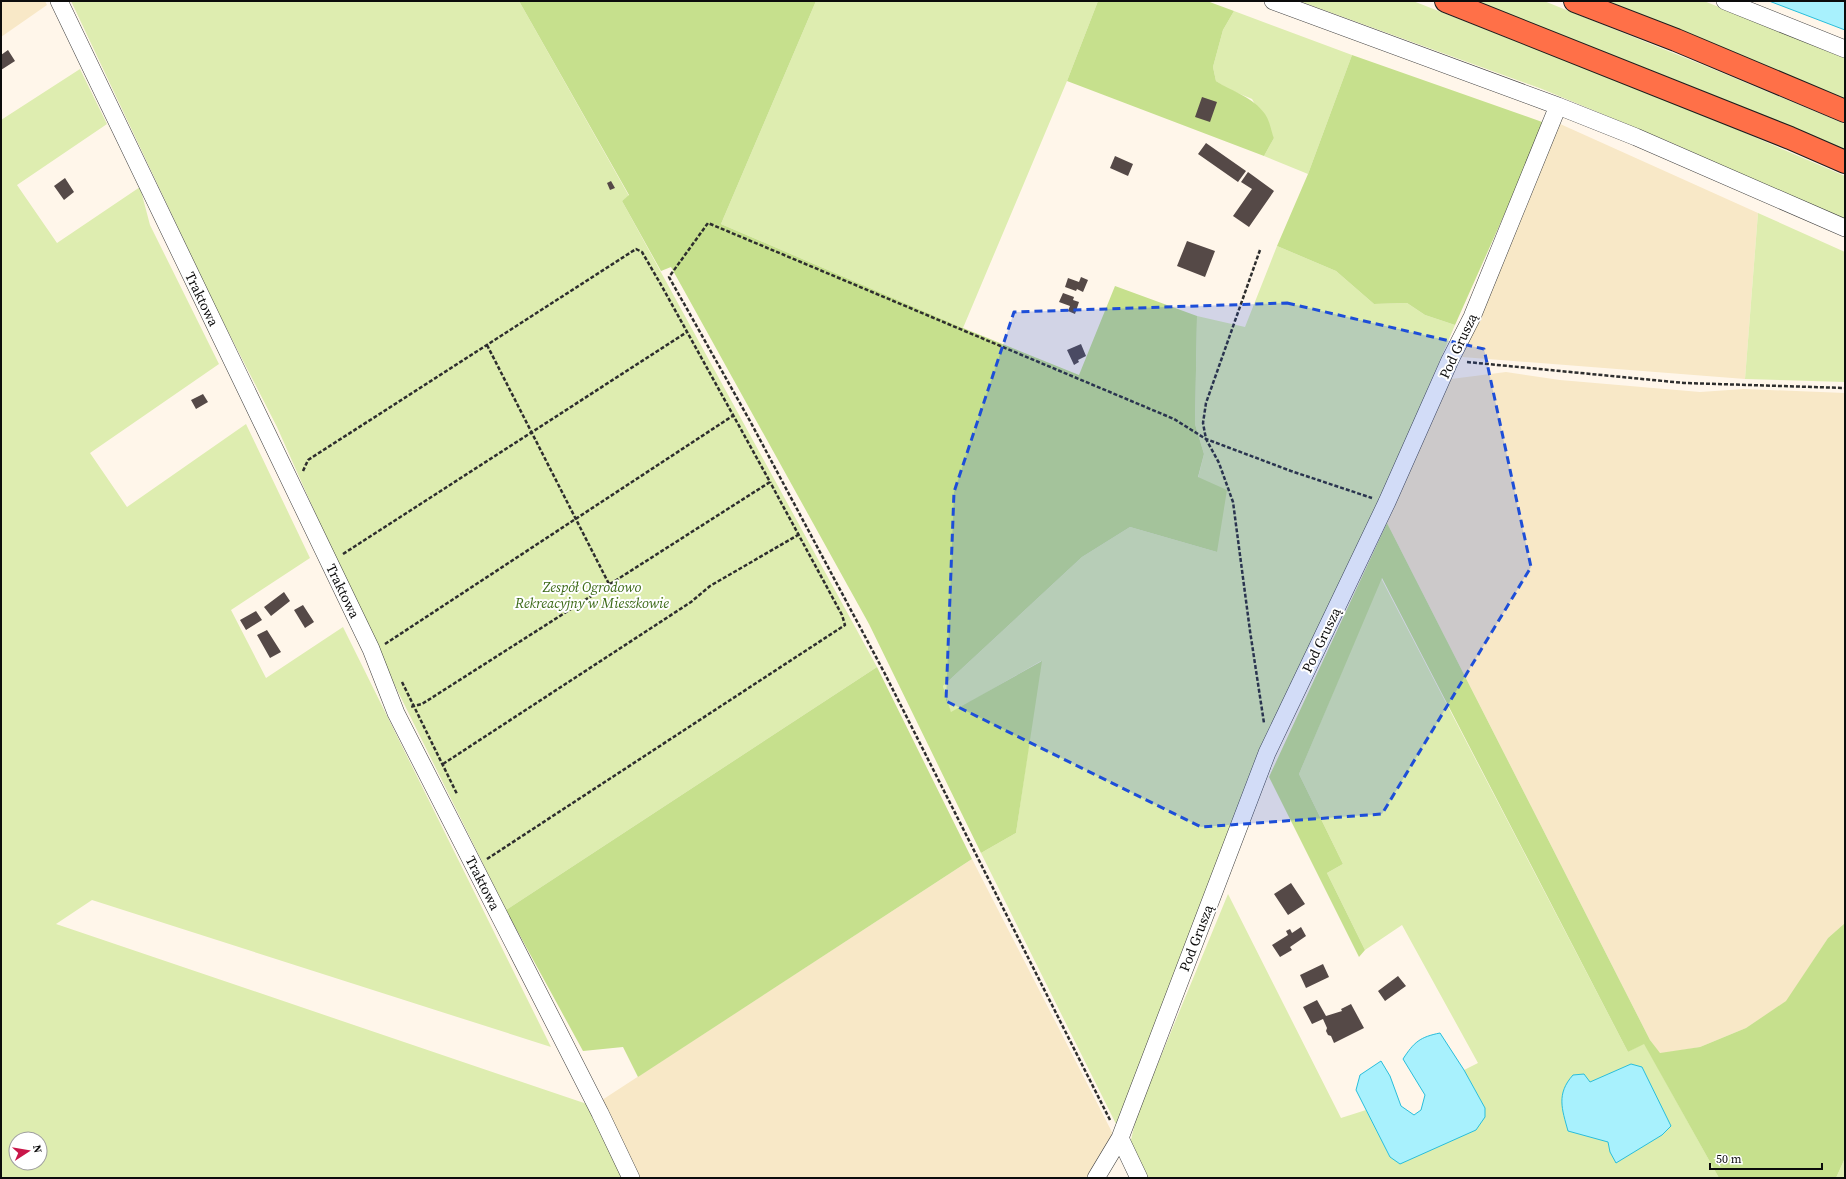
<svg xmlns="http://www.w3.org/2000/svg" width="1846" height="1179" font-family="'Source Serif 4',serif">
<rect width="100%" height="100%" fill="#fff6ea"/>
<path fill="#f8e8c7" d="M1,1H45L47,5L1,37Z
M1558,123L1758,213L1745,379L1462,357Z
M1506,372L1560,380L1700,392L1744,389L1845,393V923L1828,938L1787,1001L1746,1028L1700,1047L1660,1054L1650,1040L1387,523L1451,379Z
M972,859L1114,1136L1092,1178H639L599,1102Z"/>
<path fill="#deedb0" fill-rule="evenodd" d="M71,1H519L629,196L622,201L877,667L506,910L366,627L277,427L215,306Z
M816,1H1098L1067,81L963,328L721,224Z
M1299,1H1413L1687,108L1845,176V222L1670,142L1542,89Z
M1476,1H1544L1708,67L1845,124V151L1701,90Z
M1604,1H1704L1845,58V100Z
M1234,11L1352,55L1308,174L1264,156L1274,138L1252,99L1228,89L1216,81L1213,67L1223,30Z
M80,69L107,124L17,185L57,243L140,187L150,225L219,364L90,453L127,507L246,424L310,558L231,610L266,678L343,627L551,1047L92,900L56,924L587,1104L622,1178H1V120ZM16,1139H40V1163H16Z
M1758,213L1845,252V382L1745,379Z
M1277,246L1336,271L1374,304L1407,303L1425,315L1455,325L1360,547L1118,1128L981,853L1016,833L1041,661L951,713L943,686L1082,557L1130,527L1217,552L1198,478L1204,454L1195,424L1197,316L1245,327Z
M1381,578L1628,1052L1644,1043L1719,1178H1147L1130,1144L1137,1114L1228,894L1341,1118L1366,1110L1390,1157L1485,1108L1464,1070L1478,1063L1402,925L1365,950L1327,873L1343,864L1299,774Z
M1845,1158V1178H1836Z"/>
<path fill="#c6e08d" d="M519,1H816L721,224L963,328L1079,375L1115,286L1197,316L1195,424L1204,454L1198,477L1227,490L1217,552L1130,527L1082,557L943,686L951,712L1042,661L1016,833L981,853L869,624L671,267L661,271L622,201L629,195Z
M1098,1H1207L1234,11L1223,30L1213,67L1216,81C1233,92 1253,97 1265,114C1270,121 1271,131 1274,138L1264,156L1067,81Z
M1352,55L1545,123L1455,325L1425,315L1407,303L1374,304L1336,271L1277,246L1308,174Z
M1387,523L1650,1040L1660,1053L1700,1047L1746,1028L1786,1001L1828,938L1845,923V1158L1836,1178H1719L1644,1044L1628,1052L1382,578L1299,774L1343,864L1327,873L1365,950L1359,957L1269,777Z
M877,667L972,859L638,1077L623,1047L583,1051L506,910Z"/>
<path fill="#a8f1fd" stroke="#28bedb" d="M1769,1H1845V30Z
M1440,1033L1464,1070L1485,1108V1117L1476,1130L1400,1164L1390,1157L1356,1090L1360,1075L1381,1061L1390,1076L1401,1106L1414,1115L1421,1110L1425,1095L1403,1059C1414,1042 1420,1037 1440,1033Z
M1631,1064L1642,1067L1671,1126L1662,1135L1616,1163L1610,1152L1608,1142L1568,1131C1562,1109 1556,1094 1573,1075L1584,1074L1590,1082Z"/>
<path fill="#554947" d="M8,50L15,61L1,70V55Z
M1202,97L1217,102L1210,122L1195,117Z
M1206,143L1246,171L1238,182L1198,154Z
M1115,156L1133,164L1128,176L1110,168Z
M1248,172L1274,191L1249,227L1233,216L1252,189L1241,182Z
M65,178L74,192L64,200L54,186Z
M611,181L615,188L610,190L607,183Z
M1187,241L1215,251L1205,277L1177,266Z
M1081,277L1088,280L1083,292L1077,289L1076,291L1065,287L1068,278L1079,282Z
M1063,293L1074,297L1073,300L1079,302L1075,314L1068,311L1070,306L1059,302Z
M1081,344L1086,356L1078,360L1079,362L1074,365L1067,350Z
M203,394L208,402L196,409L191,400Z
M284,592L290,601L271,616L264,607Z
M303,605L314,622L305,628L294,610Z
M256,611L262,620L246,630L240,620Z
M267,630L281,652L270,658L257,635Z
M1291,883L1305,904L1288,915L1274,894Z
M1301,927L1306,936L1290,947L1292,950L1280,957L1272,945L1288,935L1286,931L1290,929L1292,933Z
M1323,964L1329,977L1306,988L1300,975Z
M1398,976L1406,986L1385,1001L1378,991Z
M1317,1000L1326,1016L1342,1011L1341,1009L1351,1004L1364,1028L1334,1043L1331,1036L1328,1035L1326,1031L1327,1028L1323,1019L1312,1024L1303,1007Z"/>
<g fill="none" stroke-linecap="round" stroke-linejoin="round">
<g stroke="#3f3f3f" stroke-width="18">
<path id="street" d="M59,1L371,649L396,713L600,1113L631,1178
M1273,1L1558,106L1636,137L1845,228
M1725,1L1845,49
M1120,1138L1139,1178
M1096,1178L1120,1138L1267,753L1387,502L1450,360L1472,317L1558,106"/>
</g>
<g stroke="#1d1d1d" stroke-width="24">
<path id="highway" d="M1446,1L1790,138L1845,162
M1575,1L1676,40L1845,111"/>
</g>
<path stroke="#2e2e2e" stroke-width="2.5" stroke-dasharray="4 2" stroke-linecap="butt" d="M1260,250L1206,403L1203,423L1206,439L1219,463L1233,502L1250,631L1264,723
M487,345L609,584
M1467,362L1684,383L1845,388
M303,471L308,460L636,249L642,252L660,283L770,482L422,704L410,707
M343,554L687,332
M385,644L734,415
M402,682L457,794
M443,764L691,602L710,586L798,535
M487,859L845,625L842,615L770,482
M1110,1120L884,672L750,421L669,277L708,223L1174,419L1206,439L1291,471L1372,498"/>
<use href="#street" stroke="#fff" stroke-width="17"/>
<use href="#highway" stroke="#ff7048" stroke-width="22"/>
</g>
<path fill="#1d4ed8" fill-opacity="0.2" stroke="#1d4ed8" stroke-width="3" stroke-dasharray="8 5" stroke-linejoin="round" d="M1287,303L1484,349L1531,567L1382,814L1201,827L946,701L954,492L1014,312Z"/>
<g text-anchor="middle" dominant-baseline="central" stroke-width="4" stroke-linejoin="round" paint-order="stroke">
<g font-size="14" fill="#0c0c0c" stroke="#fff">
<text transform="translate(202 299) rotate(64)">Traktowa</text>
<text transform="translate(1458 346) rotate(-65)">Pod Gruszą</text>
<text transform="translate(343 591) rotate(64)">Traktowa</text>
<text transform="translate(1321 640) rotate(-64)">Pod Gruszą</text>
<text transform="translate(483 883) rotate(63)">Traktowa</text>
<text transform="translate(1196 938) rotate(-69)">Pod Gruszą</text>
</g>
<g font-size="14" font-style="italic" fill="#3b6916" stroke="#fff">
<text x="592" y="587">Zespół Ogrodowo<tspan x="592" dy="16">Rekreacyjny w Mieszkowie</tspan></text>
</g>
</g>
<rect width="1846" height="1179" fill="none" stroke="#0c0c0c" stroke-width="4"/>
<g transform="translate(28 1151) rotate(78)"><circle r="19" fill="#ffffff" stroke="#9e9e9e"/>
<path d="M0-3L7 15L0 10L-7 15Z" fill="#c91649"/>
<text y="-6" font-size="11" font-weight="bold" text-anchor="middle" fill="#0c0c0c">N</text>
</g>
<path d="M1710 1163v6h112v-6" fill="none" stroke="#0c0c0c" stroke-width="2"/>
<text x="1716" y="1163" font-size="12" fill="#0c0c0c" stroke="#ffffff" stroke-width="3" paint-order="stroke">50 m</text>
</svg>
